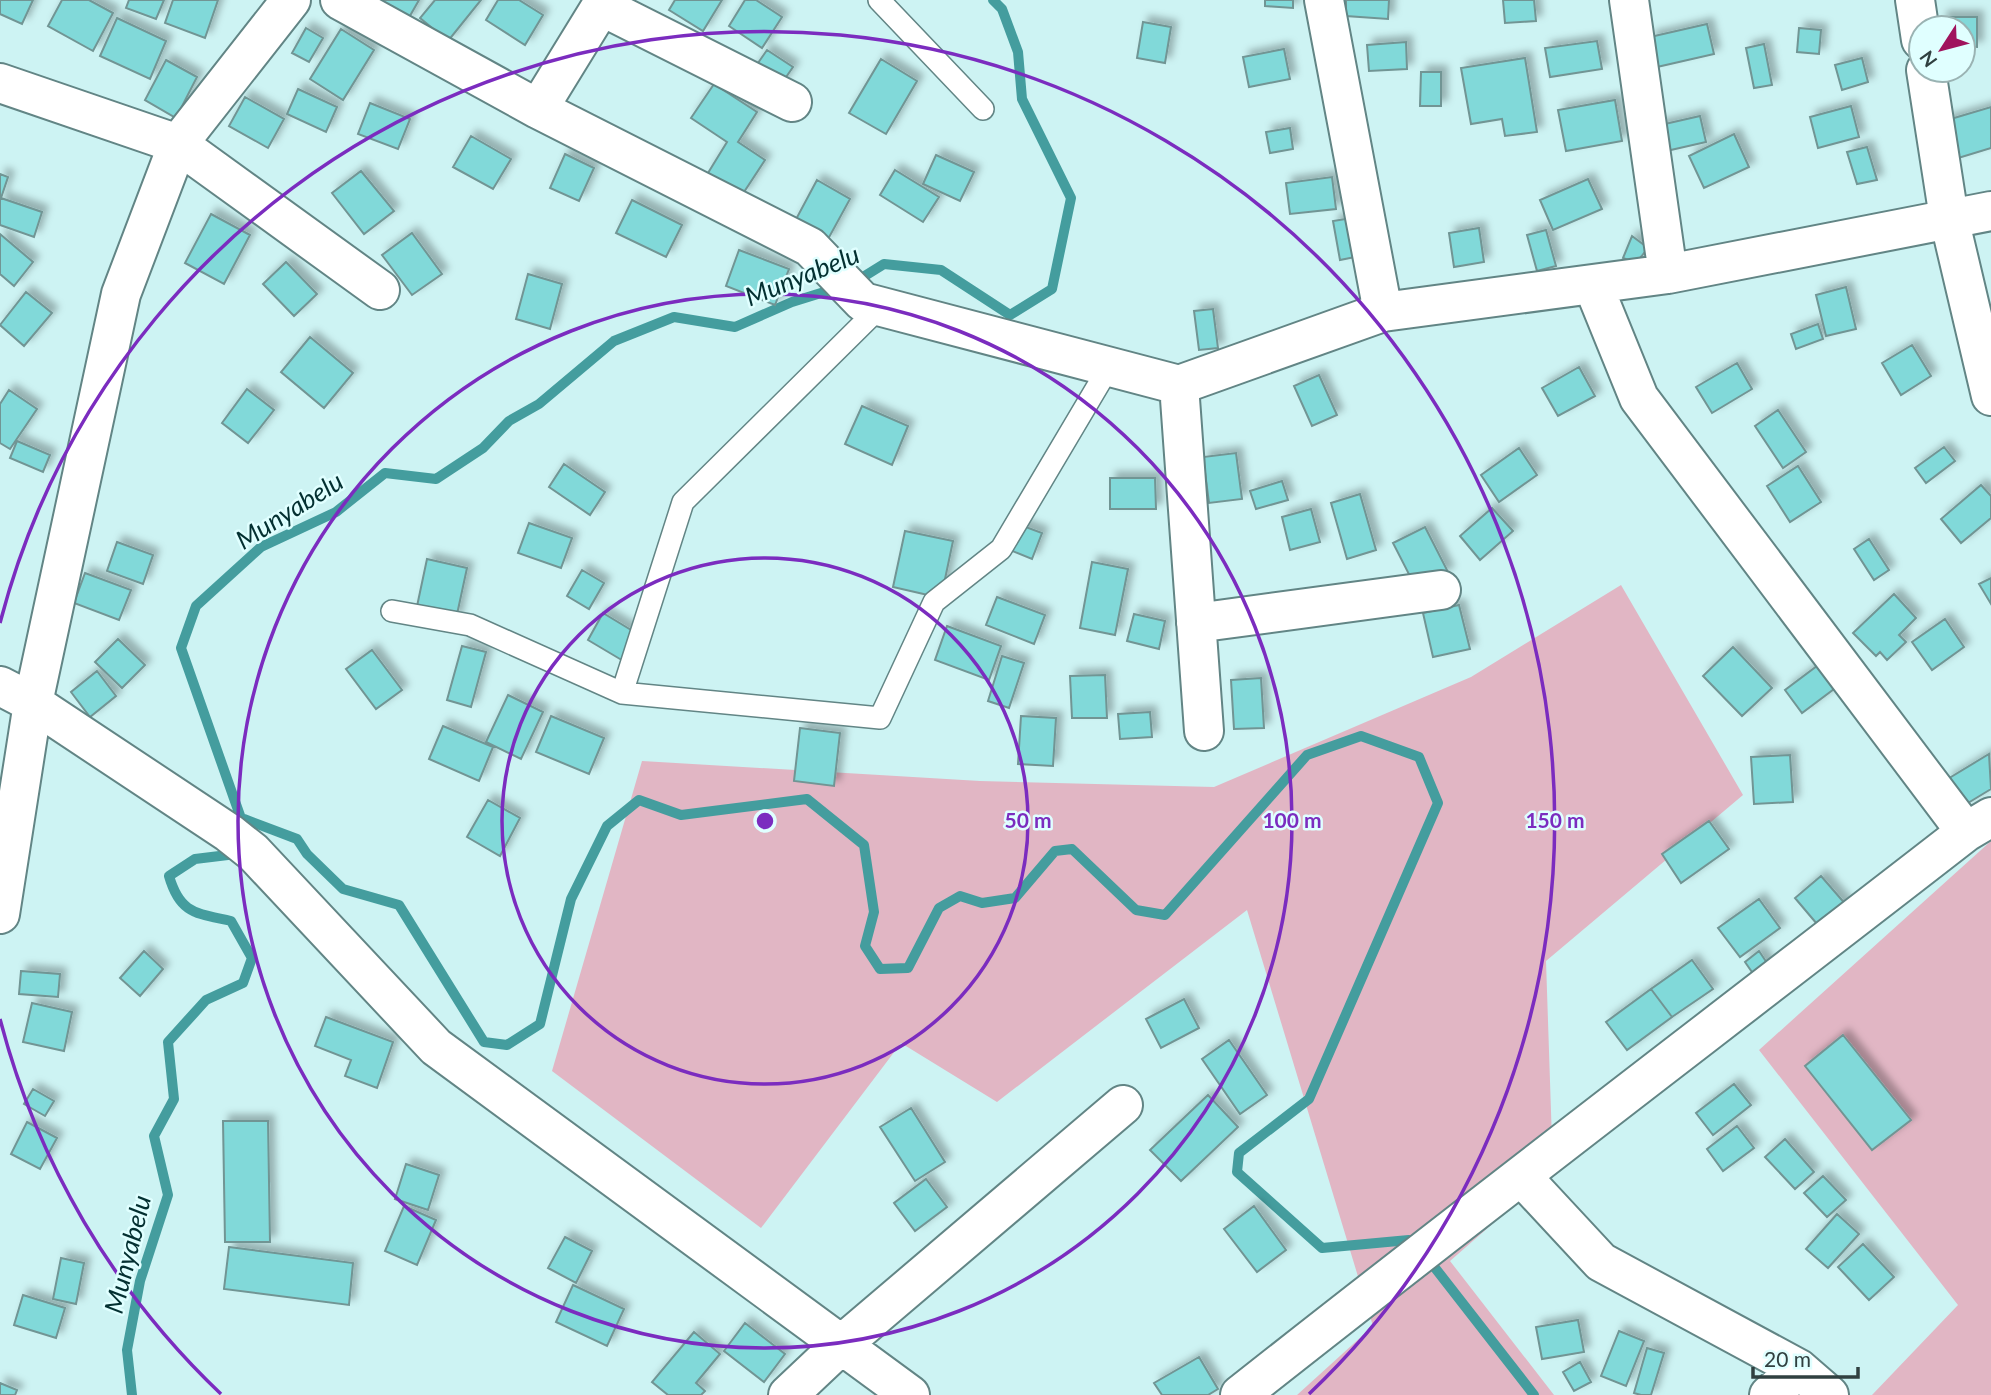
<svg xmlns="http://www.w3.org/2000/svg" width="1991" height="1395" font-family="Lato,sans-serif">
<defs>
<filter id="shadow"><feDropShadow dx="6" dy="-6" stdDeviation="3.5" flood-color="#0004"/></filter>
</defs>
<rect width="100%" height="100%" fill="#cdf3f3"/>
<path fill="#e1b6c4" d="M1621,585L1743,795L1546,961L1553,1171L1450,1261L1554,1395H1297L1373,1326L1247,910L997,1102L901,1043L761,1228L552,1071L642,761L980,781L1214,787L1471,677Z
M1991,841V1395H1872L1958,1305L1759,1050Z"/>
<g fill="none" stroke-linecap="round" stroke-linejoin="round">
<path stroke="#449d9e" stroke-width="10" d="M855,282L884,264L941,270L1010,315L1052,289L1071,198L1022,99L1018,52L1002,9L993,0
M244,819L297,839L307,854L343,889L399,905L484,1042L507,1045L540,1024L571,899L607,826L639,800L681,815L807,799L864,845L874,912L865,946L880,969L908,968L939,908L960,896L982,903L1015,898L1055,851L1072,849L1136,910L1165,915L1307,755L1361,736L1419,757L1438,803L1309,1099L1239,1153L1237,1172L1322,1248L1409,1240L1432,1264L1534,1395
M243,824L181,648L196,606L261,547L336,512L385,473L436,479L483,448L509,421L539,404L614,341L674,317L735,327L792,302L837,288
M132,1395L127,1350L140,1281L168,1195L154,1136L174,1099L168,1042L206,1000L243,983L252,958L231,921C196,913 180,914 169,876L195,859L236,854L237,850"/>
</g>
<path fill="#81d9d9" stroke="#719594" stroke-width="2" filter="url(#shadow)" d="M0,0H33L22,24L0,14Z
M62,0H89L113,13L93,51L48,26Z
M129,0H164L156,19L126,8Z
M173,0H218L205,38L165,23Z
M372,0H419L407,21Z
M435,0H481L448,41L420,18Z
M498,0H519L543,15L525,45L486,20Z
M675,0H722L703,31L669,10Z
M745,0H756L782,17L762,48L729,26Z
M1265,0H1293V8L1265,6Z
M1346,0H1389L1388,19L1346,16Z
M1503,0H1534L1536,21L1505,23Z
M1942,17H1977V47L1963,46V28H1941Z
M117,18L166,41L150,79L100,56Z
M1143,22L1171,27L1165,63L1137,58Z
M1707,24L1714,54L1657,67L1650,37Z
M306,28L323,38L309,62L292,53Z
M1799,28L1821,30L1819,54L1797,52Z
M341,29L374,50L343,100L310,79Z
M1597,41L1602,69L1550,77L1545,48Z
M1406,42L1407,69L1369,71L1367,45Z
M1764,44L1772,85L1754,88L1746,48Z
M1284,49L1290,79L1249,87L1243,57Z
M767,50L793,67L775,93L749,76Z
M1525,58L1537,132L1505,136L1502,119L1471,124L1461,68Z
M1862,58L1868,82L1842,90L1835,65Z
M881,59L917,81L886,134L849,113Z
M166,60L197,77L176,118L145,100Z
M1421,72H1441V106H1420Z
M714,84L757,112L738,142L765,160L742,195L708,173L727,142L691,118Z
M298,89L337,107L326,132L287,114Z
M245,97L284,119L268,148L229,126Z
M1615,100L1622,141L1566,151L1558,110Z
M370,103L410,119L398,149L358,134Z
M1851,106L1859,137L1818,148L1810,117Z
M1991,107V148L1955,159L1944,121Z
M1700,116L1706,142L1662,152L1656,126Z
M1290,128L1293,149L1270,153L1266,132Z
M1734,134L1749,167L1704,188L1689,156Z
M471,136L511,159L493,189L453,167Z
M1867,147L1877,180L1857,184L1847,152Z
M565,154L594,168L579,201L550,188Z
M936,155L974,172L960,201L923,184Z
M895,170L939,197L923,222L880,195Z
M361,171L394,211L364,234L332,193Z
M0,174L8,177L1,198L42,212L34,237L0,225Z
M1332,177L1336,209L1290,214L1286,183Z
M1588,179L1602,209L1553,230L1540,200Z
M817,180L850,199L827,241L794,223Z
M632,200L682,225L666,257L616,233Z
M211,214L250,235L224,284L185,263Z
M1358,217L1365,255L1340,260L1333,221Z
M1479,228L1484,262L1454,267L1449,233Z
M1546,230L1556,266L1537,271L1527,235Z
M412,233L442,274L412,295L382,255Z
M0,234L33,262L14,286L0,274Z
M1632,236L1648,248L1636,263L1623,258Z
M739,250L789,269L775,305L726,286Z
M286,262L317,294L294,316L263,284Z
M528,274L562,284L550,329L516,319Z
M1846,287L1856,329L1826,336L1816,295Z
M26,292L52,313L24,346L0,325Z
M1213,309L1218,348L1199,350L1194,311Z
M1818,324L1823,339L1796,349L1791,334Z
M310,337L353,373L324,408L281,372Z
M1912,345L1931,376L1901,395L1882,363Z
M1737,363L1752,389L1712,413L1696,387Z
M1579,367L1595,396L1558,416L1542,388Z
M1319,375L1337,415L1312,426L1294,386Z
M247,389L274,410L248,443L222,423Z
M9,390L37,409L10,449L0,443V404Z
M862,406L908,426L892,465L845,444Z
M1778,410L1806,452L1783,468L1755,426Z
M17,441L50,455L43,472L10,458Z
M1944,447L1955,461L1926,483L1915,468Z
M1519,448L1537,475L1499,502L1481,475Z
M1236,453L1242,499L1209,503L1203,457Z
M564,464L605,492L590,515L549,487Z
M1798,466L1821,502L1790,522L1767,486Z
M1110,478H1155L1156,509H1110Z
M1282,481L1288,500L1256,509L1250,491Z
M1981,485L1991,496V518L1961,543L1941,519Z
M1360,494L1376,550L1347,559L1331,503Z
M1492,508L1513,531L1480,560L1460,536Z
M1311,509L1320,542L1290,550L1282,517Z
M529,523L572,538L561,568L518,553Z
M1015,523L1042,533L1032,559L1005,548Z
M1425,527L1448,572L1416,588L1393,543Z
M905,531L953,541L941,598L893,587Z
M1869,539L1889,570L1874,580L1854,549Z
M117,542L153,555L143,584L107,571Z
M427,559L467,568L456,619L416,611Z
M1092,562L1128,569L1115,635L1080,628Z
M582,570L604,583L589,609L567,596Z
M85,573L131,590L119,620L74,603Z
M1991,578V604L1979,584Z
M1894,594L1916,618L1899,635L1906,642L1887,660L1880,652L1876,656L1853,633Z
M997,597L1045,615L1034,644L986,625Z
M1459,605L1470,649L1433,657L1423,613Z
M603,613L641,636L625,662L588,640Z
M1134,614L1165,621L1159,649L1127,641Z
M1945,619L1964,647L1932,670L1912,642Z
M947,626L1001,646L989,680L935,660Z
M118,639L145,665L122,688L95,662Z
M462,646L486,652L471,707L447,700Z
M1733,647L1772,688L1742,716L1703,676Z
M372,650L402,690L376,709L346,669Z
M1002,656L1024,663L1009,708L988,701Z
M1821,663L1838,686L1802,713L1785,690Z
M97,671L116,696L90,717L71,692Z
M1105,675L1107,718H1072L1070,676Z
M1261,678L1264,728L1234,729L1231,680Z
M508,695L543,712L521,759L486,742Z
M1150,712L1152,737L1120,739L1118,714Z
M551,716L604,738L589,774L536,752Z
M1021,716L1056,718L1053,766L1018,764Z
M443,726L493,747L479,781L429,759Z
M800,728L840,733L834,786L794,781Z
M1989,754L1991,789L1963,806L1946,780Z
M1790,755L1793,802L1754,804L1751,757Z
M488,800L520,818L500,856L467,837Z
M1709,821L1729,849L1681,883L1662,854Z
M1821,876L1854,914L1828,937L1795,898Z
M1759,899L1780,928L1740,957L1718,928Z
M144,951L163,969L140,996L120,978Z
M1759,951L1775,975L1761,985L1745,962Z
M1692,960L1713,989L1672,1017L1651,989Z
M21,971L60,974L58,997L19,994Z
M1651,989L1672,1017L1627,1050L1606,1022Z
M1184,999L1199,1028L1161,1048L1146,1019Z
M32,1003L72,1012L64,1051L23,1042Z
M326,1017L393,1042L377,1088L345,1076L351,1060L315,1046Z
M1843,1035L1911,1120L1872,1150L1805,1066Z
M1229,1040L1267,1095L1240,1114L1202,1059Z
M1734,1084L1751,1105L1713,1135L1696,1113Z
M33,1089L54,1101L45,1116L24,1104Z
M1208,1095L1238,1127L1181,1181L1150,1150Z
M911,1108L945,1162L915,1181L880,1127Z
M223,1121H268L270,1242H225Z
M27,1122L57,1138L40,1169L11,1154Z
M1737,1126L1754,1148L1723,1171L1707,1149Z
M1785,1139L1814,1172L1795,1189L1765,1157Z
M406,1164L439,1175L428,1210L395,1199Z
M1823,1176L1846,1200L1827,1217L1804,1193Z
M926,1179L947,1207L915,1231L894,1203Z
M404,1206L436,1220L417,1265L385,1251Z
M1254,1206L1286,1250L1257,1272L1224,1229Z
M1837,1214L1859,1234L1828,1268L1806,1249Z
M565,1237L592,1251L576,1283L548,1268Z
M1863,1244L1894,1277L1869,1300L1838,1267Z
M229,1247L353,1263L349,1305L224,1289Z
M61,1258L84,1263L76,1304L53,1299Z
M573,1285L624,1309L607,1346L556,1322Z
M23,1295L65,1308L56,1338L14,1325Z
M1578,1320L1584,1352L1542,1359L1536,1327Z
M745,1323L785,1354L764,1382L724,1351Z
M1619,1331L1644,1341L1626,1386L1601,1376Z
M694,1332L720,1354L696,1383L705,1391L701,1395H668L652,1382Z
M1647,1348L1664,1353L1651,1395H1641L1634,1393Z
M1199,1357L1218,1389L1208,1395H1162L1154,1383Z
M1580,1362L1591,1382L1574,1391L1563,1372Z
M0,1383L17,1390L15,1395H0Z"/>
<g fill="none" stroke-linecap="round" stroke-linejoin="round">
<g stroke="#628585" stroke-width="24">
<path id="lane" d="M879,0L983,109
M392,611L470,625L622,693L880,718L934,602L1001,549L1109,367
M622,693L683,502L880,307"/>
</g>
<g stroke="#628585" stroke-width="42">
<path id="street" d="M340,0L538,109L810,247L863,302L1179,385L1383,312L1668,274L1991,211
M1324,0L1383,312
M1629,0L1668,274
M1915,0L1921,40
M601,6L792,102
M1926,70L1949,218L1991,396
M0,83L178,144L380,290
M538,109L605,0
M1593,285L1639,398L1966,832
M1179,385L1204,731
M1196,623L1441,590
M0,686L33,703L229,833L253,852L436,1047L910,1395
M0,914L33,703L121,294L178,144L291,0
M1522,1177L1601,1262L1799,1369L1829,1395
M788,1395L841,1345L1123,1105
M1240,1395C1480,1205 1724,1020 1966,832L1991,817
M1769,1395L1799,1369"/>
</g>
<use href="#lane" stroke="#fff" stroke-width="21"/>
<use href="#street" stroke="#fff" stroke-width="38"/>
</g>
<g fill="none" stroke="#7b2cbf" stroke-width="3.5">
<circle cx="765" cy="821" r="263"/>
<circle cx="765" cy="821" r="527"/>
<path d="M221 1394A790 790 0 0 1 0 1019M0 623A790 790 0 1 1 1309 1394"/>
</g>
<g text-anchor="middle" dominant-baseline="central" stroke-width="5" stroke-linejoin="round" paint-order="stroke">
<g font-size="26" font-style="italic" fill="#033031" stroke="#e0ffff">
<text transform="translate(802 275) rotate(-22)">Munyabelu</text>
<text transform="translate(289 510) rotate(-32)">Munyabelu</text>
<text transform="translate(127 1254) rotate(-76)">Munyabelu</text>
</g>
</g>
<circle cx="765" cy="821" r="10" fill="#7b2cbf" stroke="#e0ffff" stroke-width="3.5"/>
<g font-size="21" text-anchor="middle" font-weight="bold" fill="#7b2cbf" stroke="#e0ffff" stroke-width="5" stroke-linejoin="round" paint-order="stroke">
<text x="1028" y="828">50 m</text>
<text x="1292" y="828">100 m</text>
<text x="1555" y="828">150 m</text>
</g>
<g transform="translate(1942 49) rotate(234)"><circle r="33" fill="#e0ffff" stroke="#9ab3b3" stroke-width="2"/>
<path d="M0-5L12 26L0 18L-12 26Z" fill="#a0135d"/>
<text y="-10" font-size="19" font-weight="bold" text-anchor="middle" fill="#304040">N</text>
</g>
<path d="M1753 1367v10h105v-10" fill="none" stroke="#304040" stroke-width="3.5"/>
<text x="1764" y="1367" font-size="21" fill="#304040" stroke="#e0ffff" stroke-width="5" paint-order="stroke">20 m</text>
</svg>
